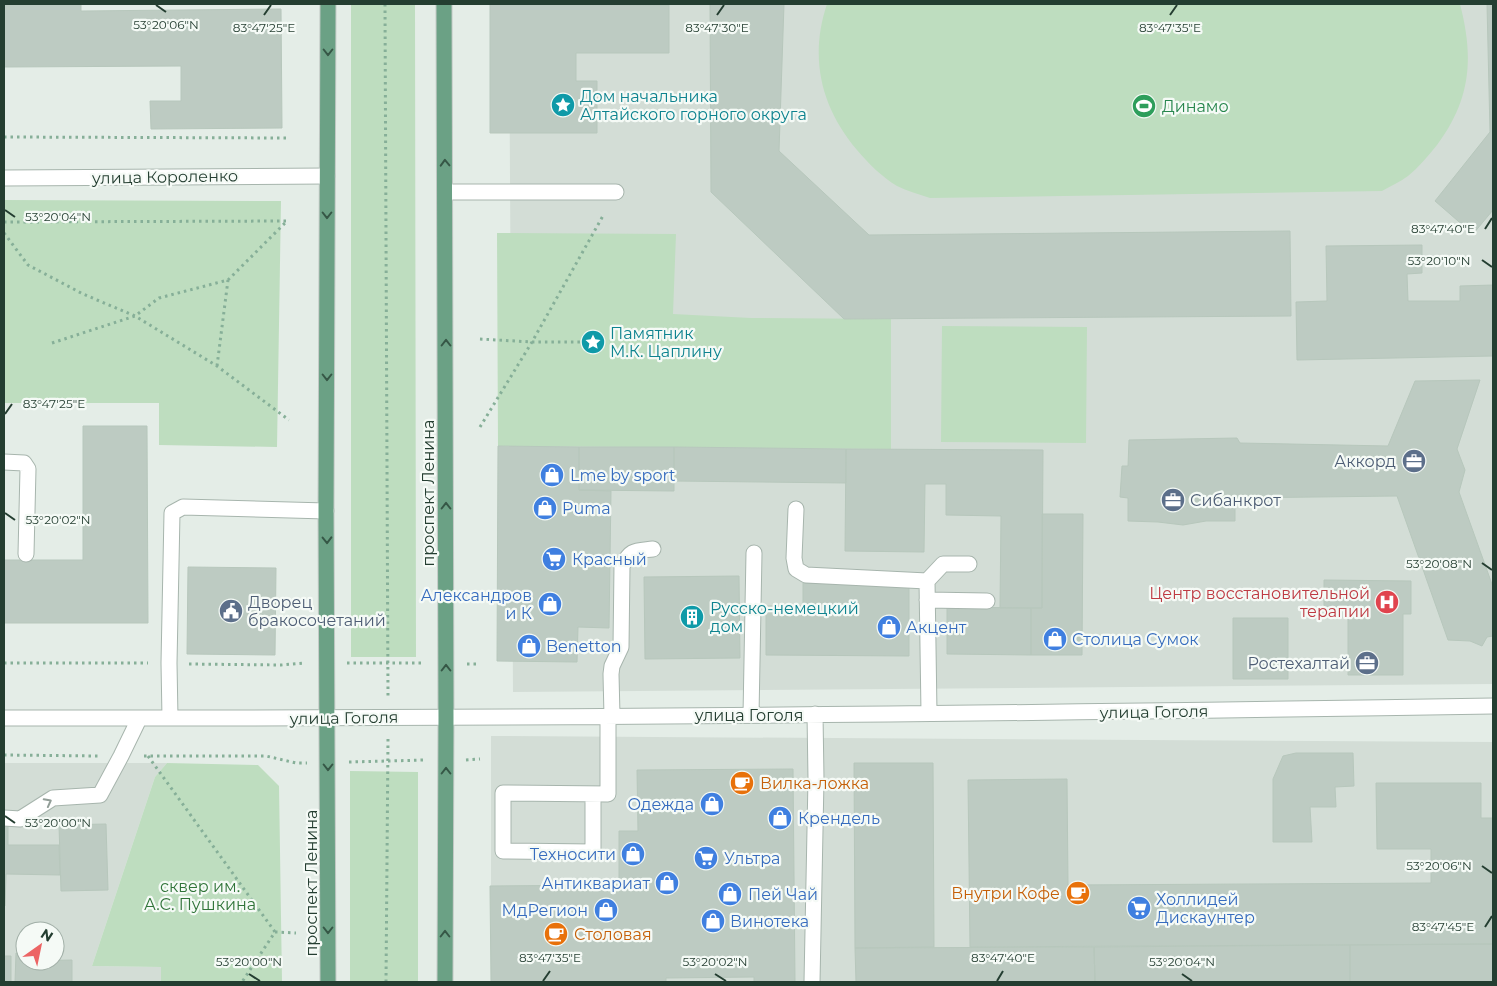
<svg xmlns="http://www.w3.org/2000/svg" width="1497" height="986" font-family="Montserrat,sans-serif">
<rect width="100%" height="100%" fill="#e4ede7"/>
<path fill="#d3ddd6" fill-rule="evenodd" d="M509,4H1493V684L513,692Z
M491,736L1493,742V982H491Z
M4,763H167L155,777L92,966L161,967V982H4ZM25,931H55V961H25Z"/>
<path fill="#beddbf" d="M351,4H415L416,657H351Z
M827,4H1460C1474,58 1471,99 1437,145C1428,156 1419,167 1408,176C1400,182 1390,186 1382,191L930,198C919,194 907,191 897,186C882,177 869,164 857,150C821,107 809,58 827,4Z
M4,200L281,201L277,447L159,445V403H4Z
M497,233L676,234L673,314L751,318L891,319V449L498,446Z
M942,326L1087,327L1086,443L941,442Z
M167,763L258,765L279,786L282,982H161V967L92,966L155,777Z
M350,771L418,772V982H350Z"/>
<path fill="#bdcbc2" stroke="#b7c7bc" d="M4,4H81V11L281,9L282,128L151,129L150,101H181V66L4,67Z
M490,4L669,5V53H576V81H597V133H490Z
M710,4H784L779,151L869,235L1290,231L1291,316L844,319L711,192Z
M1487,4H1493V210L1473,234L1435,201L1490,132Z
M1422,245V273L1407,274L1408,301H1460V286L1493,285V356L1297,360L1296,302L1327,301L1326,246Z
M1480,380L1457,449L1465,470L1459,492L1493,587V636L1487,637L1482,646L1470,641L1448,640L1397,496L1235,498V521H1206L1183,525L1158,522L1128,521V498L1120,497L1122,466H1128L1129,440L1237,438L1240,443L1388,446L1415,381Z
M83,426H147L148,623H4V560H83Z
M498,446L579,447V490L611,491L609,628L578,627L577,662L497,661Z
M579,447H674V491L579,490Z
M674,447L846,449V483L674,481Z
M846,449L1043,450L1042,608H1000L1001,516L946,515V484H925L924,552L845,551Z
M1042,514H1083L1082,655H1031V608H1042Z
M188,567L276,568L275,655L187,654Z
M739,576L740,658L645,659L644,577Z
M1324,580L1411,581V614H1403V675H1348V617H1324Z
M803,583L909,584V656L766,655V606H803Z
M947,607L1031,608V655L947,654Z
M1233,618H1288V679H1233Z
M1296,753H1353L1354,786L1335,787L1336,807H1310L1312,842H1273V779L1283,756Z
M854,763H933L934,947L855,948Z
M793,769L795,982H754V977L666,978V982H491L490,886L619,885V831H638L637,770Z
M1067,779L1068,885L1431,883V849H1377L1376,783H1481V818H1493V944L970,947L968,780Z
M4,814H8V845H59L60,875L6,874L5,906H4Z
M106,824L108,890L61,891L59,825Z
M1493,944V982H1350V945Z
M1350,945V982H1281V981L1095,982L1094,947Z
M1094,947L1095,982H856L855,948Z
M16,953H25V961L72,960V982H15Z
M4,956H11V982H4Z"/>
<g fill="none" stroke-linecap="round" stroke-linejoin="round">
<g stroke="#a7b5ad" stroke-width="17">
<path id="minor" d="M4,178L327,176
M445,192H616
M4,462L24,463L28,469L26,554
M796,509L794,558L796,569L806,575L927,581L929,713
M927,581L943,564H969
M927,600L987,601
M751,715L754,553
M612,716L611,674L612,666L621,647L622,566C631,549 635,551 653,549
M4,718C500,719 997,714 1493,706
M170,718L169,663L172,513L183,507L326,511
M593,794V852L503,851V793L608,794V716
M4,818L20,819L53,798L100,795L121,756L139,719
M812,982L816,779L815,714"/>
</g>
<g stroke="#c2c9c5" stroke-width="17">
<path id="major" d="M328,4L326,511L328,982
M444,4L446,717L445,982"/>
</g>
<path stroke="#86af98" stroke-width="3" stroke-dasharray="2.5 4" stroke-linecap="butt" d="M385,4L388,696
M4,137L288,138
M4,222L287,221
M4,233L28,265L83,294L135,316L217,366L289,420
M480,339L532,342H593
M52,343L135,316L159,298L228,280L287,221
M217,366L228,280
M480,427L532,342L604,214
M4,663H148
M347,663H425
M189,664L281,665L305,663
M467,664H480
M4,755L98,756
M144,756H266L296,763H307
M148,756L275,932L242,982
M466,760L480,759
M349,762L425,760
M275,932L296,933
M386,982L388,739"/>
<use href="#minor" stroke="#fff" stroke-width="15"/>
<use href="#major" stroke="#6ba185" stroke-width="15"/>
</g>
<defs><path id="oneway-chevron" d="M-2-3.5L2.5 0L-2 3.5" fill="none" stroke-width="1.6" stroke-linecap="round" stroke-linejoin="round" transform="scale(1.25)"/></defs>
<g stroke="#365746">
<use href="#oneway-chevron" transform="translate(328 52) rotate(90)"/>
<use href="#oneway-chevron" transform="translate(445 163) rotate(-92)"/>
<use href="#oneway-chevron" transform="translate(327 215) rotate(90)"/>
<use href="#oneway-chevron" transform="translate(446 343) rotate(-90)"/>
<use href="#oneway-chevron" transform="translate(327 377) rotate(90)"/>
<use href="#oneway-chevron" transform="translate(446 506) rotate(-90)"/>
<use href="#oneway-chevron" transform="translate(327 540) rotate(89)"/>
<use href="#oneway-chevron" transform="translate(446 668) rotate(-90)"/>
<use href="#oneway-chevron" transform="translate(328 767) rotate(90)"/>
<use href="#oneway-chevron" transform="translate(446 771) rotate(-90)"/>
<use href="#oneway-chevron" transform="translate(328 930) rotate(90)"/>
<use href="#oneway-chevron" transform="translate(445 934) rotate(-90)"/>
</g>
<use stroke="#929e98" href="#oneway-chevron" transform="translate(48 802) rotate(-28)"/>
<path fill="none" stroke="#243e31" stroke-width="2" d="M156,5L166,12M264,15L271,5M717,15L724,5M1170,15L1177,5M5,210L15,217M1485,229L1492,218M1482,260L1492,267M5,414L12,404M5,513L15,520M1482,563L1492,570M5,816L15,823M1482,866L1492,873M1485,927L1492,916M249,974L260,981M715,974L726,981M1182,974L1192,981M543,981L550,971M997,981L1003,971"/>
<defs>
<g id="sight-disc" transform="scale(1.25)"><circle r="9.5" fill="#0f9aa8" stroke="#f5faf6"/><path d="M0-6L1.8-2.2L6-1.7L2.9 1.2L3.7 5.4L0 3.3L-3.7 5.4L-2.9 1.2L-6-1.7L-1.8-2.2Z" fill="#fff"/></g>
<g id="stadium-disc" transform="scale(1.25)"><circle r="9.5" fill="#2e9e5b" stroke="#f5faf6"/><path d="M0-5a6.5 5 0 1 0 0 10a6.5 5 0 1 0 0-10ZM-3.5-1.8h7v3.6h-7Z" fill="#fff"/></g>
<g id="office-disc" transform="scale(1.25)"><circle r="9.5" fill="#5c6f8a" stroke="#f5faf6"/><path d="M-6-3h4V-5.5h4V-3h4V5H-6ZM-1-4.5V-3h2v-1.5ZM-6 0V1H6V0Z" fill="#fff"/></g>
<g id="shop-disc" transform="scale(1.25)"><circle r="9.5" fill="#3f7fe0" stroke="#f5faf6"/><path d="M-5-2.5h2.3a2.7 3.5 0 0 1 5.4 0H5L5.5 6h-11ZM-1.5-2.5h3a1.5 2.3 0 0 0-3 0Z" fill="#fff"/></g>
<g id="supermarket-disc" transform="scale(1.25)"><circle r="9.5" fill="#3f7fe0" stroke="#f5faf6"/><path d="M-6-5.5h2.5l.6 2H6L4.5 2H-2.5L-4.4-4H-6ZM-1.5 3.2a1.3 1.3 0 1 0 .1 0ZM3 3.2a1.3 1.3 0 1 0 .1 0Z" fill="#fff"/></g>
<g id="hospital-disc" transform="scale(1.25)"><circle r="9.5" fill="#e0444e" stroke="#f5faf6"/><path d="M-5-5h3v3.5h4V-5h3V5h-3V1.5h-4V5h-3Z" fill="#fff"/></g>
<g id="civic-disc" transform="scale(1.25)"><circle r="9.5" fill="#5c6f8a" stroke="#f5faf6"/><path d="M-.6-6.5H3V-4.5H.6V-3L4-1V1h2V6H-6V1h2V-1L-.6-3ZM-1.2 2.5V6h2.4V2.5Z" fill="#fff"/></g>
<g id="building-disc" transform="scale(1.25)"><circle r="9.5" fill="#0f9aa8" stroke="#f5faf6"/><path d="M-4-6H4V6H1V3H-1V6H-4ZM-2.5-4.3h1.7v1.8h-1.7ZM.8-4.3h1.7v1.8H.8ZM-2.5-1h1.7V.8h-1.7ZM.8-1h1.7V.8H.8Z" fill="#fff"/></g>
<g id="cafe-disc" transform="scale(1.25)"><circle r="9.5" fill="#e8710a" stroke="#f5faf6"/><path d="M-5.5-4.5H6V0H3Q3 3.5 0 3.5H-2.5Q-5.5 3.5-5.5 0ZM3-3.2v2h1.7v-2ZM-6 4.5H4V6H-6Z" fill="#fff"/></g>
</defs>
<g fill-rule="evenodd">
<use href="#sight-disc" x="563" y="105"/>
<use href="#stadium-disc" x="1144" y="106"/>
<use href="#sight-disc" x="593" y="342"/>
<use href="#office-disc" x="1414" y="461"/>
<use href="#shop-disc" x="552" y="475"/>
<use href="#office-disc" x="1173" y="500"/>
<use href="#shop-disc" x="545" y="508"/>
<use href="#supermarket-disc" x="554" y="559"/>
<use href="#hospital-disc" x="1387" y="602"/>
<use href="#shop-disc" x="550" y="604"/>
<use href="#civic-disc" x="231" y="611"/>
<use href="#building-disc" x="692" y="617"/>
<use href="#shop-disc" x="889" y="627"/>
<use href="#shop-disc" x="1055" y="639"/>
<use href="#shop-disc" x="529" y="646"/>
<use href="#office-disc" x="1367" y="663"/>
<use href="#cafe-disc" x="742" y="783"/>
<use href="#shop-disc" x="712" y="804"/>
<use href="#shop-disc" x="780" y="818"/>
<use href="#shop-disc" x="633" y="854"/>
<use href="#supermarket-disc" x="706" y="858"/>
<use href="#shop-disc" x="667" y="883"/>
<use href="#cafe-disc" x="1078" y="893"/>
<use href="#shop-disc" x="730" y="894"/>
<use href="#supermarket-disc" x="1139" y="908"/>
<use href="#shop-disc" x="606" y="910"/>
<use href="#shop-disc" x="713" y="921"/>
<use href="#cafe-disc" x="556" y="934"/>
</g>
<g text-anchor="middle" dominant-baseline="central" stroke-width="4.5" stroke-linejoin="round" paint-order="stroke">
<g font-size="16" fill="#0d838f" stroke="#f5faf6" text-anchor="start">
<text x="580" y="96">Дом начальника<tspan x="580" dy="18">Алтайского горного округа</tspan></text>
<text x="610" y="333">Памятник<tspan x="610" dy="18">М.К. Цаплину</tspan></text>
<text x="710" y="608">Русско-немецкий<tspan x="710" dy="18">дом</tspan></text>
</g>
<g font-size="16" fill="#27864d" stroke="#f5faf6" text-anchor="start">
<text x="1162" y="106">Динамо</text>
</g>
<g font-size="16" fill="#243e31" stroke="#f5faf6">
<text transform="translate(165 177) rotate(-1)">улица Короленко</text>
<text transform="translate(428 493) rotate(-90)">проспект Ленина</text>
<text transform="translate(1154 712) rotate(-1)">улица Гоголя</text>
<text x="749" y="715">улица Гоголя</text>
<text transform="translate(344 718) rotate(-1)">улица Гоголя</text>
<text transform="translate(311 883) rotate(-90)">проспект Ленина</text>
</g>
<g font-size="16" fill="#4e5e75" stroke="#f5faf6" text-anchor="end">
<text x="1396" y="461">Аккорд</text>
<text x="1190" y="500" text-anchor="start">Сибанкрот</text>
<text x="248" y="602" text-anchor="start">Дворец<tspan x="248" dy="18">бракосочетаний</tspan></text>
<text x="1350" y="663">Ростехалтай</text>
</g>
<g font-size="16" fill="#366cbe" stroke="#f5faf6" text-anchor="start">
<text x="570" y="475">Lme by sport</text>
<text x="562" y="508">Puma</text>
<text x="572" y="559">Красный</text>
<text x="532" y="595" text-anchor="end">Александров<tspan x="532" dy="18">и К</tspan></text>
<text x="906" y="627">Акцент</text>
<text x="1072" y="639">Столица Сумок</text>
<text x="546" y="646">Benetton</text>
<text x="694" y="804" text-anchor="end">Одежда</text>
<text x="798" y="818">Крендель</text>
<text x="616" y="854" text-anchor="end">Техносити</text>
<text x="724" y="858">Ультра</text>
<text x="650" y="883" text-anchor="end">Антиквариат</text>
<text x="748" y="894">Пей Чай</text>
<text x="1156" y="899">Холлидей<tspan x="1156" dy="18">Дискаунтер</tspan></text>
<text x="588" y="910" text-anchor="end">МдРегион</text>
<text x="730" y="921">Винотека</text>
</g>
<g font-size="16" fill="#be3a42" stroke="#f5faf6" text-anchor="end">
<text x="1370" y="593">Центр восстановительной<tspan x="1370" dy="18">терапии</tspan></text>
</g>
<g font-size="16" fill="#c56008" stroke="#f5faf6" text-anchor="start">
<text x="760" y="783">Вилка-ложка</text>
<text x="1060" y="893" text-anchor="end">Внутри Кофе</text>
<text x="574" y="934">Столовая</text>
</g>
<g font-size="16" fill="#307439" stroke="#f5faf6">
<text x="200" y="886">сквер им.<tspan x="200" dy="18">А.С. Пушкина</tspan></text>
</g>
</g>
<g font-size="12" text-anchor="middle" fill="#243e31" stroke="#f5faf6" stroke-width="4.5" stroke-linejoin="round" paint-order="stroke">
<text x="166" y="29">53°20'06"N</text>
<text x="264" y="32">83°47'25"E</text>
<text x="717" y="32">83°47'30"E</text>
<text x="1170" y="32">83°47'35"E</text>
<text x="58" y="221">53°20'04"N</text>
<text x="1443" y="233">83°47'40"E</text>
<text x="1439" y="265">53°20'10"N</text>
<text x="54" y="408">83°47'25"E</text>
<text x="58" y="524">53°20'02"N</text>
<text x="1439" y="568">53°20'08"N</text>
<text x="58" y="827">53°20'00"N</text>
<text x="1439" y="870">53°20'06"N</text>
<text x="1443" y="931">83°47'45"E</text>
<text x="550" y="962">83°47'35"E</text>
<text x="1003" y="962">83°47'40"E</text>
<text x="249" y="966">53°20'00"N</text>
<text x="715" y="966">53°20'02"N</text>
<text x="1182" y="966">53°20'04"N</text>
</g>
<rect width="1497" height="986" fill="none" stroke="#243e31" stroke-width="10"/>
<g transform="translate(40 946) rotate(33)"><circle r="24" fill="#f5faf6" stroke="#a1afa7"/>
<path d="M0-4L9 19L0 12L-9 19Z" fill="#ec6464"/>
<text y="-8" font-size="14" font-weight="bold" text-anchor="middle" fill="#243e31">N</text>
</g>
</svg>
